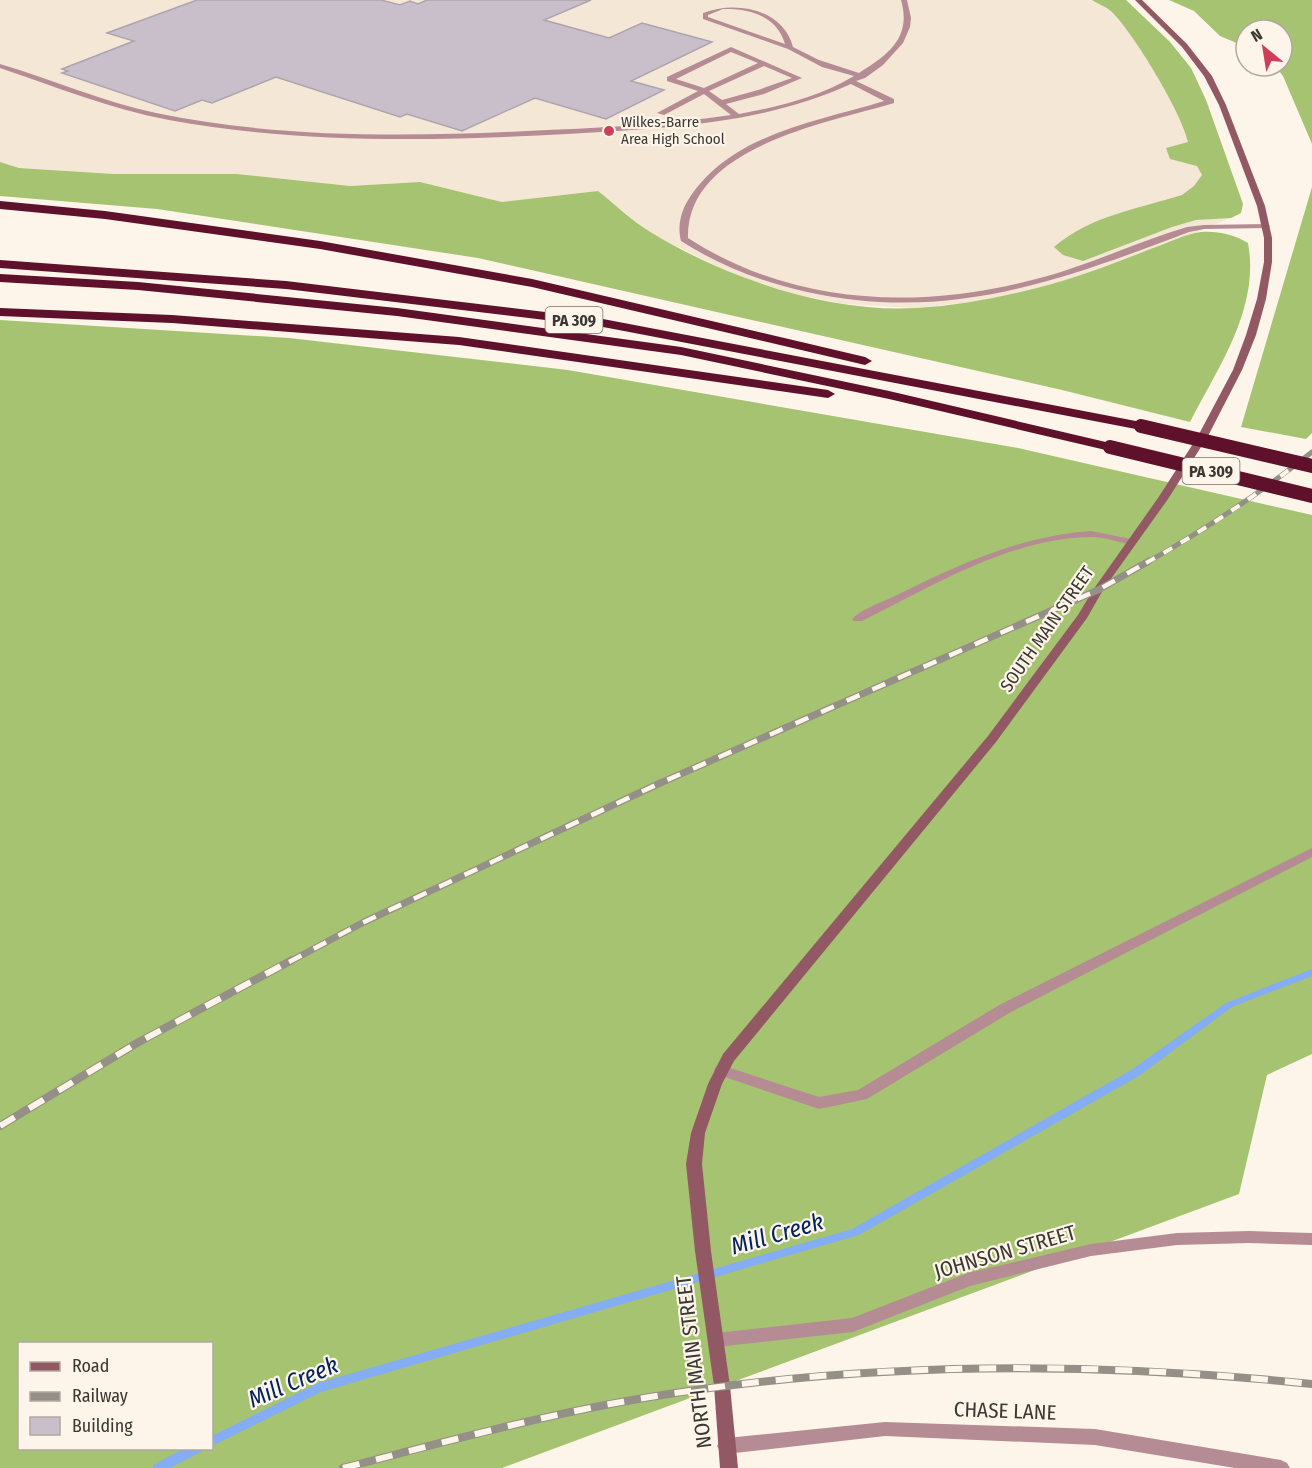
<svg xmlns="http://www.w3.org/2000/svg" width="1312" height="1468" font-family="'Fira Sans Condensed',sans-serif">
<rect width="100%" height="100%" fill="#fdf5e9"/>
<path fill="#f4e7d6" d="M0,0H1126L1170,42L1191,68L1206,100L1243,204L1242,210L1241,213L1198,232L1089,273L1038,288L974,302L914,308L844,304L795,294L736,276L650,233L598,191L502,202L420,182L350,186L237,174H114L19,168L0,162Z"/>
<path fill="#a6c371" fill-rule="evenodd" d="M1092,0H1126L1170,42L1191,68L1206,100L1243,204L1241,213L1231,218L1196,220L1172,227L1083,261L1063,255L1054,247C1090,216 1137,209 1182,195L1194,186L1202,175L1197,166L1170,159L1166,148L1188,142C1182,113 1134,34 1112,12C1107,7 1098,4 1092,0Z
M1169,0H1312V144L1283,76L1275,66H1282V30H1246V47L1220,36L1194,11Z
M0,162L19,168L114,174H237L350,186L420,182L502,202L598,191C616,205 633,222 652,233C726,278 828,313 916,308C957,306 997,298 1037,288C1077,278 1115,263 1153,248C1168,243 1185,234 1201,232C1218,231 1233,234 1248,243C1260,308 1219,366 1190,422L1062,390L478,258L157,209L0,196Z
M1312,187V433L1306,439L1241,427Z
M0,320L289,338L568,370L1018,448L1312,515V1054L1267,1075L1239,1194L502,1468H0ZM20,1344H212V1448H20Z"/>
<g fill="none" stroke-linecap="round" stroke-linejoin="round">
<path fill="#84adf3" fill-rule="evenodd" d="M1312,969V976L1232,1007L1139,1076L859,1235L321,1392L212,1446V1436L318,1383L852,1229L1131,1070L1226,1003Z
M185,1448H203L201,1452L170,1468H153L155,1464Z"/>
</g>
<path fill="#c9bfca" stroke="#aea4ae" stroke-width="1.5" d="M197,0H381L400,5L410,1L418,4L427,0H591L544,20L609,38L642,23L712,42L631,81L664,90L606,119L535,98L462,131L407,114L400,117L276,77L212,103L202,100L175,111L62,73L68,71L62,69L134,41L107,33Z"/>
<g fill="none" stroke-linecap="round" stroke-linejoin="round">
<path fill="#b58c93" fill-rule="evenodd" d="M901,0H907L911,18L910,27L903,43L883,65L865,78L856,81L894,99V103C827,123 686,147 688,238C793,306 919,310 1036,279C1088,266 1136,242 1187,227L1204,225L1266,224L1270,226L1266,228L1204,229L1189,232C1060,281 947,323 807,292C762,282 720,266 681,241C677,226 681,210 690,197C733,133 816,122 884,101L851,84C760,125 665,128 567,134C435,141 300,144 169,120C111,109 56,87 0,68V64C52,79 102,102 156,113C276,138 405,137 527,131C595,128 663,125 731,115L704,94L664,115L657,113L698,91L667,81V77L731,47L802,78L764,94L726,104L739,114C778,107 819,97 854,76L822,67L788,49L703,19V13C736,0 783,9 793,47L819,60L859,73C888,55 912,38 901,0ZM723,9C749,8 777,16 785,44L708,17V15ZM731,52L758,63L704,88L676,79ZM764,66L792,78L758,90L722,100L709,91Z
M1091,531L1136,540L1137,542L1132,545C1119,542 1105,537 1091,537C1010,538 933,586 862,621H854L852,619C863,608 883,602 897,595C959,564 1021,536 1091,531Z"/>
<path fill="#b58c93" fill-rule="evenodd" d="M1312,848V857L1011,1012L867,1099L819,1109L716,1074L714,1070L716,1066L721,1065L819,1097L858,1090L1001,1004Z
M1249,1231L1312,1233V1245L1249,1243L1177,1245L1091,1256L970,1286L853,1332L716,1347L710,1345L708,1340L710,1335L716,1333L852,1318L968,1273L1091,1244L1177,1233Z
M885,1422L1095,1429L1281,1460L1287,1463L1290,1468H1235L1095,1445L885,1436L726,1454L720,1451L717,1446L720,1441L726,1438Z"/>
<path fill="#925965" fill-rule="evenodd" d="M1135,0H1142L1187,44L1212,76L1226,105L1265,206L1272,238V262L1266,299L1256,335L1242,370L1208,436L1168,499L1103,590L1087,618L996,742L734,1061L722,1084L705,1133L702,1164L711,1251L730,1386L738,1468H720L714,1386L695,1251L686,1164L691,1133L708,1084L723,1054L988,736L1078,615L1093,590L1158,498L1198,436L1233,370L1246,335L1257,299L1264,262V238L1257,206L1219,105L1204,76L1182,47Z"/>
<path fill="#5f102a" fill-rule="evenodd" d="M0,201L105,211L320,241L532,279L865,357L872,361L865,365L532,287L320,249L105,219L0,209Z
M0,260L286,281L603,319L1141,422L1148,426L1141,430L603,327L286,289L0,268Z
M0,274L138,282L397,308L681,347L889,391L1110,443L1117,447L1110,451L889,399L681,355L397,316L138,290L0,282Z
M0,308L172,315L459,337L828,390L835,394L828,398L459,345L172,323L0,316Z"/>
<g stroke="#948f87" stroke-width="5">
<path id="rail-far2" d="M1146,563C1206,529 1258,495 1312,452"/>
</g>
<g stroke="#948f87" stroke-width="7">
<path id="rail-far1" d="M289,962L362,923L658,784L1098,590L1149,561"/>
</g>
<g stroke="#948f87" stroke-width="8">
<path id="rail" d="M0,1126L137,1043L292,960
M343,1468C445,1442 546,1414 650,1397C870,1361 1091,1361 1312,1384"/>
</g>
<use href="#rail-far2" stroke="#fdf5e9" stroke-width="4" stroke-dasharray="10" stroke-linecap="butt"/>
<use href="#rail-far1" stroke="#fdf5e9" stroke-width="4.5" stroke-dasharray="14" stroke-linecap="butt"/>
<use href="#rail" stroke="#fdf5e9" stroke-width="6" stroke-dasharray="17" stroke-linecap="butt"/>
<path stroke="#5f102a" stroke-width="14" d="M1141,426L1312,466
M1110,447L1312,496"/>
</g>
<circle fill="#ce3e5a" stroke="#fdf5e9" stroke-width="2" cx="609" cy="131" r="6"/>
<g text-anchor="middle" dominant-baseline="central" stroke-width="4.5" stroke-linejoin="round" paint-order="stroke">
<g font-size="15" fill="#3b3733" stroke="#fdf5e9" text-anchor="start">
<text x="621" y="122">Wilkes-Barre<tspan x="621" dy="17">Area High School</tspan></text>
</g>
<g fill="#fdf5e9" stroke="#75706a" stroke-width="1.5">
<rect x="545.5" y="307" width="57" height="26" rx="4.5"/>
<rect x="1182.5" y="458" width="57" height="26" rx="4.5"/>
</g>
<g font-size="16" font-weight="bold" fill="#3b3733">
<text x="574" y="320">PA 309</text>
<text x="1211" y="471">PA 309</text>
</g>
<g font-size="18" fill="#3b3733" stroke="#fdf5e9">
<text transform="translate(1047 629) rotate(-55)">SOUTH MAIN STREET</text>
</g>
<g font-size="21" fill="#3b3733" stroke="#fdf5e9">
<text transform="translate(1005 1252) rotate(-16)">JOHNSON STREET</text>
<text transform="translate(694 1362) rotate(-97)">NORTH MAIN STREET</text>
<text transform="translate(1005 1411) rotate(2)">CHASE LANE</text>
</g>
<g font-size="24" font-style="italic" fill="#022360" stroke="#fdf5e9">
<text transform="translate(777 1234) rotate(-16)">Mill Creek</text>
<text transform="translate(293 1382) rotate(-23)">Mill Creek</text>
</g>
</g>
<rect x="18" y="1342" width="195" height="108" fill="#fdf5e9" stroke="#afa9a0" stroke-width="1.5"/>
<rect x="30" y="1362" width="30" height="9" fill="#925965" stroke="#afa9a0" stroke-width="1.5"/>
<text x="72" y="1372" font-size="18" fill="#3b3733">Road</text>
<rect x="30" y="1392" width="30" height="9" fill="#948f87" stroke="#afa9a0" stroke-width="1.5"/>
<text x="72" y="1402" font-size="18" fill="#3b3733">Railway</text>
<rect x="30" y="1417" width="30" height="18" fill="#c9bfca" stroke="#afa9a0" stroke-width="1.5"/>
<text x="72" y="1432" font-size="18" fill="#3b3733">Building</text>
<g transform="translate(1264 48) rotate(330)"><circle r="28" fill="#fdf5e9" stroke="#afa9a0" stroke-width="1.5"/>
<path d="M0-4.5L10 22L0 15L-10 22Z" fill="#ce3e5a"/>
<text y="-9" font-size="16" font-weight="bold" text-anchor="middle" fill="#3b3733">N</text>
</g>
</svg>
